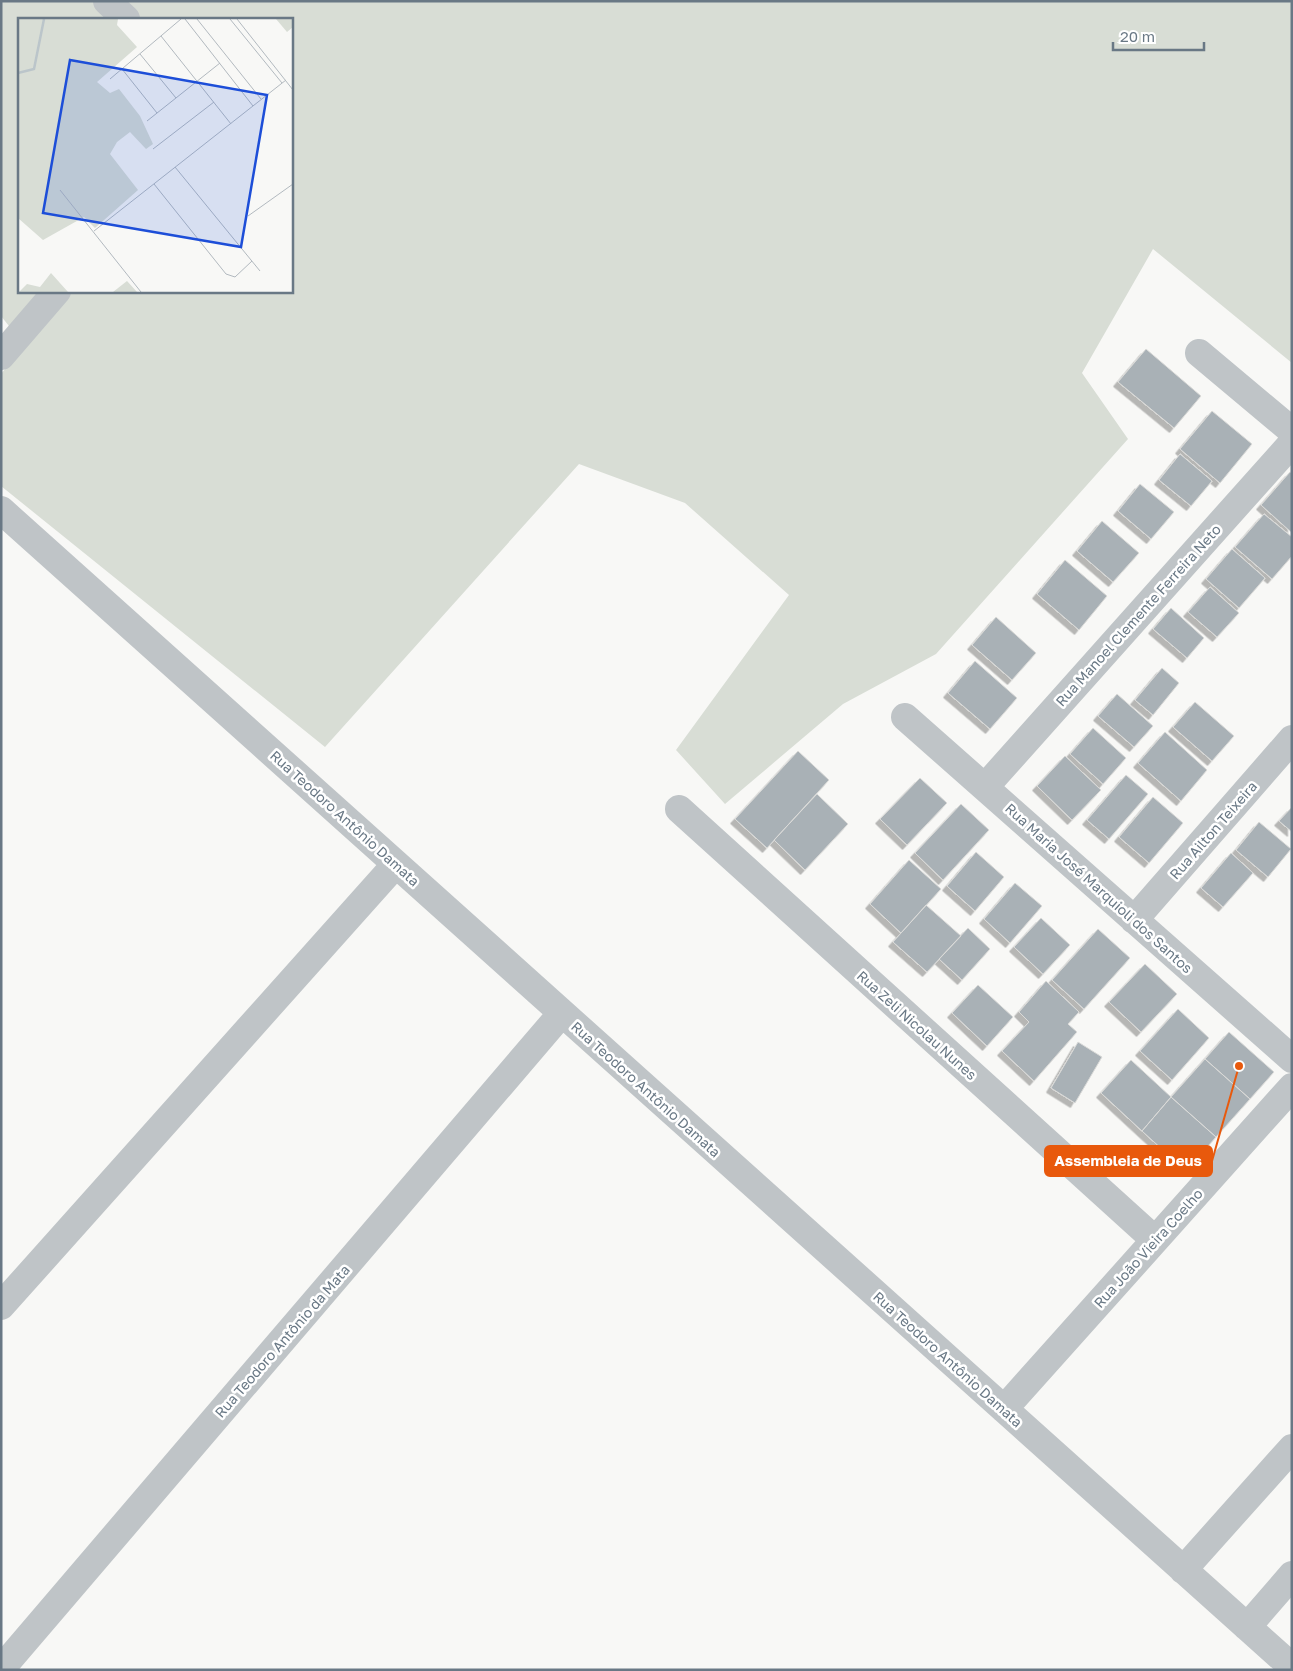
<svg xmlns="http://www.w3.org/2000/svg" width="1293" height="1671" font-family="'Golos Text',sans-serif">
<defs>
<filter id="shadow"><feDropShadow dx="-4.5" dy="4.5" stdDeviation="0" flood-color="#0004"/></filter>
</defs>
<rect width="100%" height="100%" fill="#f8f8f6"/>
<path fill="#d8ddd5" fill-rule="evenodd" d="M1,1H1292V363L1153,249L1082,373L1128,439L936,654L843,704L725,804L676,750L789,595L685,503L579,464L325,747L1,486V374L24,345L1,316ZM19,19H291V291H19Z"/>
<path fill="#a9b1b6" stroke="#dadad8" filter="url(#shadow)" d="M1146,349L1201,396L1174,428L1118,382Z
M1212,411L1252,444L1220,483L1180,449Z
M1180,454L1212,481L1191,506L1159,480Z
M1290,472L1292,473V533L1261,505Z
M1140,484L1174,512L1151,539L1118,511Z
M1264,514L1292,537V556L1272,579L1235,547Z
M1102,521L1139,553L1113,582L1077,551Z
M1232,549L1265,578L1239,608L1206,579Z
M1065,560L1107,596L1079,630L1037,594Z
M1210,587L1239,613L1217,637L1188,612Z
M1171,608L1204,638L1187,658L1153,629Z
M996,617L1036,653L1012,680L972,645Z
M975,661L1017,698L990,729L948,693Z
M1162,668L1179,683L1153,715L1135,700Z
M1117,694L1153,726L1134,747L1098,716Z
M1195,702L1234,736L1212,761L1173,727Z
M1093,728L1126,758L1103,784L1070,754Z
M1165,732L1207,770L1181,801L1138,763Z
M798,751L829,780L767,848L735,819Z
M1065,756L1101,790L1072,820L1037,786Z
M1126,775L1148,794L1109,839L1087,820Z
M920,778L947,803L907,845L880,819Z
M817,794L848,824L805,870L774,840Z
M1153,797L1183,823L1149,863L1119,837Z
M961,804L989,830L943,880L915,853Z
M1292,807V832L1279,821Z
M1259,822L1291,849L1268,877L1236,850Z
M976,852L1004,877L975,911L947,886Z
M1231,853L1253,873L1223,907L1201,888Z
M909,860L941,889L901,933L870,904Z
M1015,883L1042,906L1010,943L984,919Z
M926,905L961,936L927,972L893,942Z
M1041,918L1070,945L1043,974L1014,947Z
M968,928L990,949L962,980L939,959Z
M1098,929L1130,958L1084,1009L1052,980Z
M1145,964L1177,994L1141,1032L1109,1002Z
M1046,981L1079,1012L1068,1024L1077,1032L1034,1081L1002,1051L1029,1022L1019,1012Z
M978,985L1013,1017L987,1046L952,1013Z
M1178,1009L1209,1038L1172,1080L1140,1051Z
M1229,1032L1274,1072L1250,1099L1205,1059Z
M1078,1042L1102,1057L1075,1103L1051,1088Z
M1205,1059L1250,1099L1216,1137L1171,1097Z
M1131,1060L1171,1097L1142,1131L1101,1093Z
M1171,1097L1216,1137L1186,1171L1142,1131Z"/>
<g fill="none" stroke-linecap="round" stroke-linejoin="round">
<path stroke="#bfc4c7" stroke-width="28" d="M107,1L126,19
M1199,353L1292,431
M1,356L57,291
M1,510L1292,1667
M905,717L1292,1059
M985,787L1292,443
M679,809L1155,1240
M1134,920L1292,739
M1,1306L396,864
M1004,1409L1292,1087
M1183,1570L1292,1448
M1247,1627L1292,1575
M1,1669L562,1013"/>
</g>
<g text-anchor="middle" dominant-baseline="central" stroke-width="5" stroke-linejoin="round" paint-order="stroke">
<g font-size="14" fill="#697885" stroke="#fff">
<text transform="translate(1138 615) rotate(-48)">Rua Manoel Clemente Ferreira Neto</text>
<text transform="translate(345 818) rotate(42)">Rua Teodoro Antônio Damata</text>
<text transform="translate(1213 830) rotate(-49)">Rua Ailton Teixeira</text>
<text transform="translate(1099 888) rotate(42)">Rua Maria José Marquioli dos Santos</text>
<text transform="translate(917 1025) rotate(42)">Rua Zeli Nicolau Nunes</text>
<text transform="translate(646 1089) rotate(42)">Rua Teodoro Antônio Damata</text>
<text transform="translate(1148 1248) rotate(-48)">Rua João Vieira Coelho</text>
<text transform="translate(282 1341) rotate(-49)">Rua Teodoro Antônio da Mata</text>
<text transform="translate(948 1359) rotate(42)">Rua Teodoro Antônio Damata</text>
</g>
</g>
<g transform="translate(18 18)">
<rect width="275" height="275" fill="#f8f8f6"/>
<path d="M0,1H100L99,7L119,29L79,64L92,75L101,71L122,98L135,126L128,131L112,114L99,124L92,136L120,172L77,210L66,199L25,222L0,200ZM33,255L50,274H1L9,266L22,269ZM109,263L119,274H95Z" fill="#d8ddd5"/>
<path d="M258,1H275V9L269,14Z" fill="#d8ddd5"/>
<path fill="none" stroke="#bbc5ca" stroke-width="2.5" d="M0,55L16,51L26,1"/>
<path fill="none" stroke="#b2b9bf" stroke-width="1" d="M167,1L235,88M179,1L243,81M212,1L264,65M219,1L275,72M143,18L213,106M122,36L158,80M104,51L139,95M92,61L163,1M129,103L202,45M135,131L196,84M157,149L242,253M136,166L208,256L217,259L234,243M42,172L123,274M230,198L275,166M76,213L268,62"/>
<path fill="#1d4ed8" fill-opacity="0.15" stroke="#1d4ed8" stroke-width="2.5" d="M52,42L249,77L223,229L25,195Z"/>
<rect width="275" height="275" fill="none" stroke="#697885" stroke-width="2.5"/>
</g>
<path fill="none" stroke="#e8590c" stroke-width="2" d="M1239 1066L1212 1161"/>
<circle fill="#e8590c" stroke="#fff" stroke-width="2" cx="1239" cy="1066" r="5"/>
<rect fill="#e8590c" stroke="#e8590c" stroke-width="2" x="1045" y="1146" width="167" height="30" rx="5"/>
<g font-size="15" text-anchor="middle" font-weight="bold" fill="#fff">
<text x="1128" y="1166">Assembleia de Deus</text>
</g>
<rect width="1293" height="1671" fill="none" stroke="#697885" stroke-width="5"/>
<path d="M1113 42v8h91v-8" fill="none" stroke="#697885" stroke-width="2.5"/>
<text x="1120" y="42" font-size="15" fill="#697885" stroke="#ffffff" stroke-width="4" paint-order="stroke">20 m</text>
</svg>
